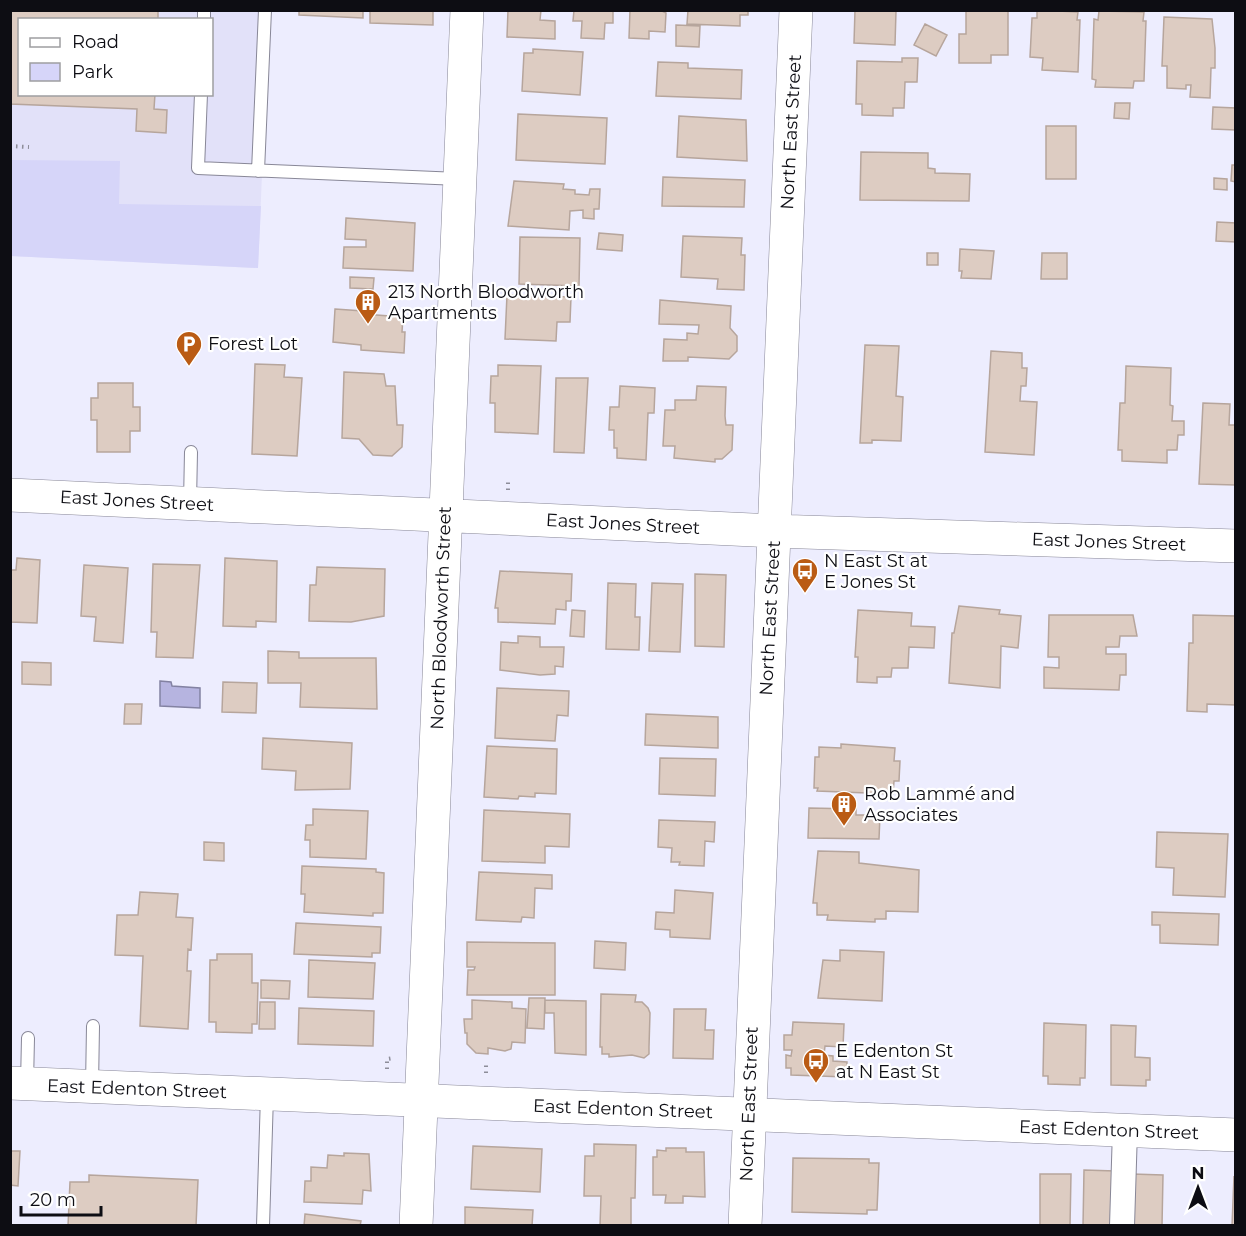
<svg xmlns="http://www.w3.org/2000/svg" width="1246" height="1236" font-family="Montserrat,sans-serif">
<rect width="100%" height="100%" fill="#ededfe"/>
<path fill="#e2e1f9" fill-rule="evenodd" d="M10,11H269L258,268L11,256ZM20,20H212V94H20Z"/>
<path fill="#d6d5f9" d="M11,160L120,161L119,204L261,206L258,268L11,256Z"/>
<path fill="#b6b4e0" stroke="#8382a2" stroke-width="1.5" d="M160,681L171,682L172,686L200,688V708L160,706Z"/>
<path fill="#ddccc2" stroke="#b6a59c" stroke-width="1.5" d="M10,10H158V20H20V94H155L154,109L167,110L166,133L136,131L137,109L10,104Z
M299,10H363V18L299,15Z
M370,10H433V25L370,23Z
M508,10H541L540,20L555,21V39L507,37Z
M574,10H613V23H605L604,39L581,38L582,21H573Z
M630,10H660L666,13L665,32L649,31V39L629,38Z
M688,10H748V15H740V26L687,24Z
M855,10L896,11L895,45L854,43Z
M966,10H1008V55H991V63H959V34H966Z
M1037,10L1078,12L1077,20H1080L1078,72L1042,70L1043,58L1030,57L1032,18H1037Z
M1099,11L1144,12L1143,21H1146L1144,81H1134L1133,88L1095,87L1096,80L1092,79L1094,19L1098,20Z
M1164,17L1212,19L1215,48V68H1211L1210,98L1190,97L1191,85H1186V89L1167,88V66H1162Z
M925,24L947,35L936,56L914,45Z
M676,25L700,26L699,47L676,46Z
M533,49L583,52L580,95L522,91L524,53H533Z
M902,58H918L917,82H905L904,108H893V116L862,115V104H856L857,61L902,62Z
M658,62L688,63V68L742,70L741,99L656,96Z
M1115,103H1130L1129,119L1114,118Z
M1213,107L1236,108V130L1212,129Z
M518,114L607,118L605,164L516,160Z
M679,116L746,120L747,161L677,157Z
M1046,126H1076V179H1046Z
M861,152L928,153V168L935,169V173L970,174L969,201L860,200Z
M1232,165H1236V182L1231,181Z
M663,177L745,180L744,207L662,206Z
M1214,178L1227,179V190L1214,189Z
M514,181L564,184L563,189L575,190V194L589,195L590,189H600L599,209H594V219L583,218V210L570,211L569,230L508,226Z
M346,218L415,223L413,271L343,268L344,247H366V240L345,239Z
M1217,222L1236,223V242L1216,241Z
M599,233L623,235L622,251L597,249Z
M683,236L742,238L741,255H745L744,290L717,289L718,279L681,277Z
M520,237L580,238L579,286L519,284Z
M960,249L994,251L991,279L961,278L962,271H959Z
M927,253H938V265H927Z
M1042,253H1067V279H1041Z
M350,277L374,278L373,289L350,288Z
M507,295L571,297L570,322H557L556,341L505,339Z
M660,300L731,306L730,328L737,336V351L729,359L688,357V361H663L664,339L687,340V333L698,334L699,325L659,324Z
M335,309L363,311V314L403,317L402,332H405L404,353L361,350V345L333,342Z
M865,345L899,346L896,396L903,397L901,441L872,440V443H860Z
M991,351L1022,353V368H1027L1026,386H1021L1020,401L1037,402L1034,455L985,452Z
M255,364L285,365L284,377L302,378L297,456L252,454Z
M498,365L541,366L538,434L495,432V403H490L491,376H498Z
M1126,366L1171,368L1170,405L1173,406L1172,421H1184V435H1178L1177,450H1167V463L1122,461V450H1118L1120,403H1125Z
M344,372L384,374L386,386H395L397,425H403L402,447L392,456L373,455L359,439L342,438Z
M556,378H588L584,453L554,452Z
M98,383H133V407H140V431H130V452H97V420H91V398H98Z
M620,386L655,388L654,413H648L646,460L617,458V448H614V430H609L610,407H619Z
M697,386L726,387L725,416L726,425H733L732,450L722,459H715V462L674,458L675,446H663L665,410H675V400H696Z
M1203,403L1230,404L1229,425H1236V485L1199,484Z
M17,558L40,560L37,623L10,622V570H16Z
M225,558L277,561L276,622L256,621V627L223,626Z
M153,564L200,565L193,658L156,657L157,632H151Z
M84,565L128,568L123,643L94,641L96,617L81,616Z
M317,567L385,569L384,616L351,622L309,621L310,585H316Z
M500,571L572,574L571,601H566V610L556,609L555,624L498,622V608H495Z
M695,574L726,575L724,647L695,646Z
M608,583L636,584L635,617H640L639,650L606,649Z
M652,583L683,584L680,652L649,651Z
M959,606L1000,610L999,614L1021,616L1018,648L1001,646L1000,688L949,683L952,633H954Z
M572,610L585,611L584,637L570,636Z
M858,610L912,613L911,626L935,627L934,648L909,647L908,668H892L891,677H877V683L857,682L858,657H855Z
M1049,615H1133L1137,636H1120L1119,647H1106V654H1126V675H1120L1119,690L1044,688V667L1059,668V657H1048Z
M1193,615L1236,616V705L1207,704V712L1187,711L1189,643H1193Z
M518,636L540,637V647H564L563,667L555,666V674L540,675L500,670L501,642L518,643Z
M268,651L299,652V658H376L377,709L300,707L301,683H268Z
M22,662L51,663V685L22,684Z
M223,682L257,683L256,713L222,712Z
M497,688L569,691L568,716L557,715L555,741L495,738Z
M125,704H142L141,724H124Z
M646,714L718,717V748L645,745Z
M263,738L352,743L350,789L295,790L296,771L262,769Z
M841,744L895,748L894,761H900L899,781H894L893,794L817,791L818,788H814L815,757H819V747L841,748Z
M487,746L557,749L556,794L535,793V797L519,796L518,799L484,797Z
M660,758L716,759L715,796L659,794Z
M809,808L856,809V815H880L879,839L808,838Z
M313,809L368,811L366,859L310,857V840H305L306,825H313Z
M484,810L570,814L569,847L545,846V863L482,861Z
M659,820L715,822L714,842L705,841L704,866L679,865L680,862H671L672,848L658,847Z
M1157,832L1228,834L1225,897L1173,895L1174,868L1156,867Z
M204,842L224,843V861L204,860Z
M818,851L859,852V863L919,870L918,912L886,911V919H875V922L827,920L828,915H817V903H813Z
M302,866L376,869V872L384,873L383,913H373V916L304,912L305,894H301Z
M479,872L552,875V889L535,888L534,918L522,917L521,922L476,920Z
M675,890L713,893L710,939L670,937V930L655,929L656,912L674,913Z
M140,892L178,894L176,917L193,918L191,950L188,949L187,971H191L188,1029L140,1026L143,956L115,955L117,915H138Z
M1152,912L1219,914L1218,945L1160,943V925H1152Z
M296,923L381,927L380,953H372V957L294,954Z
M595,941L626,943L625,970L594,968Z
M467,942L555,943V995H467L468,970H474L475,967H467Z
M840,950L884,952L882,1001L818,998L823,960L840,961Z
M217,954H252V983H258L257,1024H252V1033L216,1032V1022H209L210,960H217Z
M309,960L375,963L373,999L308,997Z
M261,980L290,981L289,999L261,998Z
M601,994L636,995L635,1002H642L648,1008L650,1013L649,1047V1054L644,1058L632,1055L609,1057V1054H602V1047H600Z
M529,998H545L544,1029L527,1028Z
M472,1000L512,1002V1008L526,1009L525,1043L512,1042L511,1049L505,1051L488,1048V1054L476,1053L467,1044V1033H465L464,1019H472Z
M545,1000L586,1001V1055L555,1053L554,1013H545Z
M260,1002H275V1029H259Z
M299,1008L374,1011L373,1046L298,1044Z
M674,1009H706L705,1030H714L713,1059L673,1058Z
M793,1022L844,1024L843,1047L825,1046L824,1055L833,1056V1061L847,1062L846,1077L791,1075V1068H786V1055L791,1056L792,1050H784V1035H792Z
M1044,1023L1086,1025L1085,1078H1080V1085L1048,1084V1076H1043Z
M1111,1025L1136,1026L1135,1057L1150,1058V1080H1146V1086L1111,1085Z
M594,1144L636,1145L635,1198H631V1226H600L601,1196H584L585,1156H594Z
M473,1146L542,1149L540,1192L471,1189Z
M666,1148H686V1152H704L705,1197L683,1196V1203H665L666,1195H653V1157H657V1150L666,1151Z
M10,1151H20L18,1186L10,1185Z
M344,1153L369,1154L371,1191L363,1190L362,1204L304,1202L305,1181H311V1167L327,1168L328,1155L344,1156Z
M793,1158L869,1159V1163H879L877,1210H867V1214L792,1212Z
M1084,1170L1115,1171L1114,1226H1083Z
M1040,1174H1071L1070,1226H1040Z
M1132,1174L1163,1175L1162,1226H1131Z
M89,1175L198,1180L196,1226H68L70,1182H89Z
M1234,1176L1236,1226H1232Z
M465,1207L533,1210L532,1226H465Z
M305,1214L361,1221L360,1226H304Z"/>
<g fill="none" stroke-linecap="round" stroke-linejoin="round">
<g stroke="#888797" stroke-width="14">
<path id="lane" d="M204,20V10
M201,94L198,168L459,179
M258,171L265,10
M190,502L191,452
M27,1083L28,1038
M92,1086L93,1026
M263,1226L267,1095"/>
</g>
<g stroke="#888797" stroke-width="26">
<path id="street" d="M1122,1226L1125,1130"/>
</g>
<g stroke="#888797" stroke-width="34">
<path id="secondary" d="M10,495L773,531L1236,546
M416,1226L467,10
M745,1226L796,10"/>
</g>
<g stroke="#888797" stroke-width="34">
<path id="primary" d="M10,1083L1236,1135"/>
</g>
<path stroke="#8d8d99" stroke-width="4" stroke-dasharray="1.5 4.5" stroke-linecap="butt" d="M10,146L29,147
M508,490V480
M387,1069V1059L393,1058
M486,1073V1064"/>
<use href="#lane" stroke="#fff" stroke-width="12"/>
<use href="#street" stroke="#fff" stroke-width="24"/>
<use href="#secondary" stroke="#fff" stroke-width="33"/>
<use href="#primary" stroke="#fff" stroke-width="33"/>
</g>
<defs>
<g id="building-pin" transform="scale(1.35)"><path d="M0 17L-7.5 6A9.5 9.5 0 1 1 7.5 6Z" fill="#ba5b14" stroke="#fff"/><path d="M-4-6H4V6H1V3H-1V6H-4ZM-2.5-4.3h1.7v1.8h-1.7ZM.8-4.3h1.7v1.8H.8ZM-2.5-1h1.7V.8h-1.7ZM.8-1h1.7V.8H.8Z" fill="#fff"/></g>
<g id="parking-pin" transform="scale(1.35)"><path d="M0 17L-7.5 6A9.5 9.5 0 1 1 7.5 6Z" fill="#ba5b14" stroke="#fff"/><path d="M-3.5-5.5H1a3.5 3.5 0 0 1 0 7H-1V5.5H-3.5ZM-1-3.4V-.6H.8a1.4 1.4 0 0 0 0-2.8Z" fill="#fff"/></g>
<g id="bus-pin" transform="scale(1.35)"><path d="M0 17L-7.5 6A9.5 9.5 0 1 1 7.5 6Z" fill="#ba5b14" stroke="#fff"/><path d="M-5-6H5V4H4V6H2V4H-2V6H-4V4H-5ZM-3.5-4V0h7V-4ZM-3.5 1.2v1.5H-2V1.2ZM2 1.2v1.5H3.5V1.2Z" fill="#fff"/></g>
</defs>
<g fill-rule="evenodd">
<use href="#building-pin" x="368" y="302"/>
<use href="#parking-pin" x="189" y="344"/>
<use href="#bus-pin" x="805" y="571"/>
<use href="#building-pin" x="844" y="804"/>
<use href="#bus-pin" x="816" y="1061"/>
</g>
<g text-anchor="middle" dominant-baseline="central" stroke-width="4.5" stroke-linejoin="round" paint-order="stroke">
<g font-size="18" fill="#0d0d13" stroke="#fff">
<text transform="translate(791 132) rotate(-87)">North East Street</text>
<text transform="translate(137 501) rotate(3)">East Jones Street</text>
<text transform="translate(623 524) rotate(3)">East Jones Street</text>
<text transform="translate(1109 542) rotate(2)">East Jones Street</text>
<text transform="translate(441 618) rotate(-88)">North Bloodworth Street</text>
<text transform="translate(770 618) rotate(-87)">North East Street</text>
<text transform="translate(137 1089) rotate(2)">East Edenton Street</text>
<text transform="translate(749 1104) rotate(-88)">North East Street</text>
<text transform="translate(623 1109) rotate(2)">East Edenton Street</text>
<text transform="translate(1109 1130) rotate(2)">East Edenton Street</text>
</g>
<g font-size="18" fill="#0d0d13" stroke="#fff" text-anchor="start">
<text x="388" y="292">213 North Bloodworth<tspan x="388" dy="21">Apartments</tspan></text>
<text x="208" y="344">Forest Lot</text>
<text x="824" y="561">N East St at<tspan x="824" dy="21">E Jones St</tspan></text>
<text x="864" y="794">Rob Lammé and<tspan x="864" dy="21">Associates</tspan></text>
<text x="836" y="1051">E Edenton St<tspan x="836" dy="21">at N East St</tspan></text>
</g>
</g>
<rect width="1246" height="1236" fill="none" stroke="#0d0d13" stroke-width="24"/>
<rect x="18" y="18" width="195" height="78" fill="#ffffff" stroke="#9e9ea1" stroke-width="1.5"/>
<rect x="30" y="38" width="30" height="9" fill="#ffffff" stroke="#9e9ea1" stroke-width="1.5"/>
<text x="72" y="48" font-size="18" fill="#0d0d13">Road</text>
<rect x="30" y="63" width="30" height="18" fill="#d6d5f9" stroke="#9e9ea1" stroke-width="1.5"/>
<text x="72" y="78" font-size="18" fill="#0d0d13">Park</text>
<g transform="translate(1198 1188)" stroke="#ffffff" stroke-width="4.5" paint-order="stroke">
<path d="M0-4.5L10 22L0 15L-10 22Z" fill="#0d0d13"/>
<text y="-9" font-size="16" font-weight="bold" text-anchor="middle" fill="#0d0d13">N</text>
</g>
<path d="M21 1206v9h80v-9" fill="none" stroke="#0d0d13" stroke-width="3"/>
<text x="30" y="1206" font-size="18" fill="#0d0d13" stroke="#ffffff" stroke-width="4.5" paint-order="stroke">20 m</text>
</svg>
